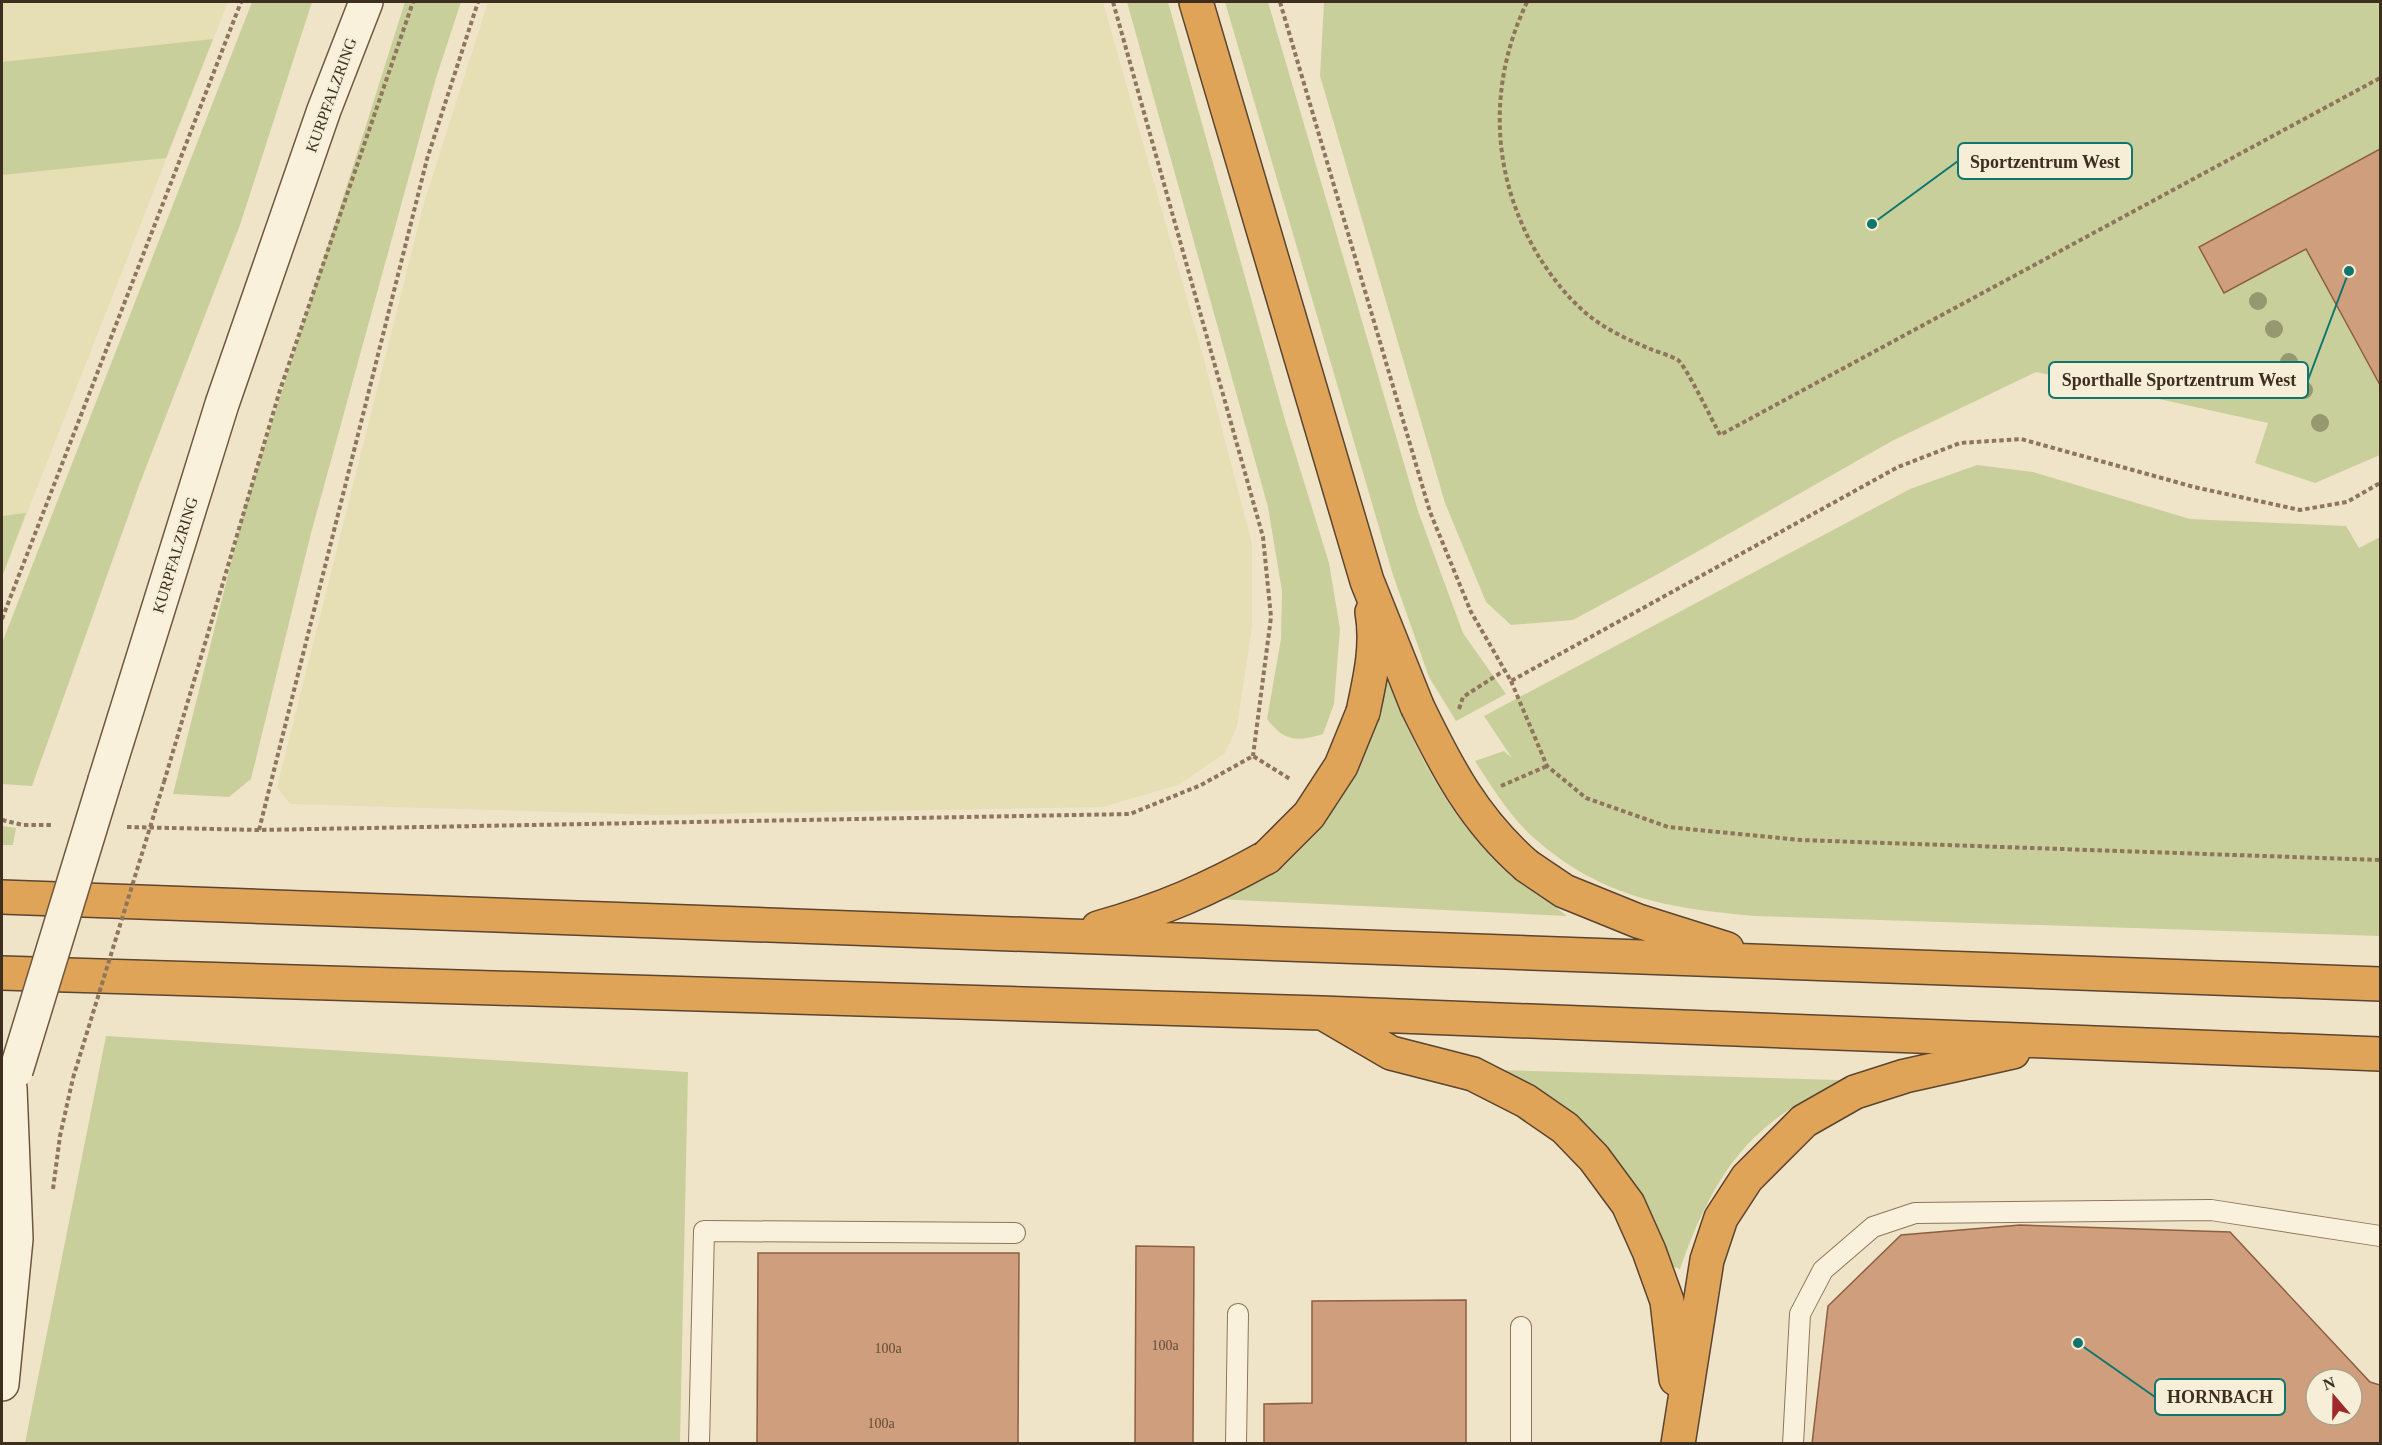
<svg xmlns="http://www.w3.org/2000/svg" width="2382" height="1445" font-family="Georgia,serif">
<rect width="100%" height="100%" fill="#f0e4c8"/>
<path fill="#e6deb5" d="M2,2H228L2,577Z
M488,2H1103L1202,352L1252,544V627L1237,726L1225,753L1178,785L1103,807L659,815L290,804L277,787L424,203Z"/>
<path fill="#c9cf9b" d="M252,2H312L240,225L140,483L32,786L2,784V643Z
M405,2H461L436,78L310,537L251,779L229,797L173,794L244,511Z
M1127,2H1168L1285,420L1329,563L1340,629L1334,704L1323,734C1297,742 1284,742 1267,719L1281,639L1282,591L1268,507Z
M1225,2H1268L1418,511L1463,633L1506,694L1456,721L1429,677L1393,575Z
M1324,2H2380V455L2315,483L2255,463L2268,423L2036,372L1892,441L1658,574L1573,620L1511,625L1486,602L1445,503L1320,76Z
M213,39L166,158L2,175V62Z
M1977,465L2033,472L2190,519L2346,526L2359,548L2380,537V936L1755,916C1667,908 1602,898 1534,838C1510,817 1492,787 1475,761L1504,751L1512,758L1484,716L1910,489Z
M26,513L2,577V516Z
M1383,670C1405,724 1428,778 1464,824C1492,860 1532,888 1567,916L1218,899L1271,868Z
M2,826L16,828L13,845H2Z
M106,1036L688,1072L680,1443H25Z
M1498,1070L1839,1080C1817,1094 1792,1106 1772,1122C1724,1159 1700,1213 1680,1269L1664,1263Z"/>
<path fill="#cf9f7d" stroke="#8d5f41" stroke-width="1.5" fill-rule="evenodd" d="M2380,149V385L2306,249L2224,293L2199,247Z
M2020,1225L2230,1232L2370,1382L2380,1385V1444H1812L1828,1306L1901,1235ZM2316,1379H2352V1415H2316Z
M1136,1246L1194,1247L1193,1444H1135Z
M758,1253H1019L1018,1444H757Z
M1466,1300V1444H1264V1404L1312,1403V1301Z"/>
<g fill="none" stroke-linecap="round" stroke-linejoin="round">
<g stroke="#8d765c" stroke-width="22">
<path id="lane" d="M699,1444L704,1231L1015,1233
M1236,1444L1238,1314
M1521,1444V1327
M1793,1444L1800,1314L1823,1270L1873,1227L1915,1213L2211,1210L2380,1236"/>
</g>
<g stroke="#6f573f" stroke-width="36">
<path id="secondary" d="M105,780L222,404L324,110L366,2
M2,1384L16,1239L10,1088"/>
</g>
<g stroke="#5b4430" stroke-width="36">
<path id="highway" d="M1196,2L1367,581L1417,706
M1363,712C1370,679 1378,646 1372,612
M1527,866L1564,891L1638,921L1727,949
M2,897L2380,984
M1098,928C1162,910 1210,889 1267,857
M2,973L1322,1013L2380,1054
M1326,1015L1391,1053L1473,1074L1526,1101L1565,1128L1594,1158L1628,1204L1649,1251L1667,1301L1676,1379
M1678,1444L1707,1260L1721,1218L1747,1178L1804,1121L1855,1092L1905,1076L2013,1052"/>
</g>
<path stroke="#8d765c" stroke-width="4" stroke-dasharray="4.5 3" stroke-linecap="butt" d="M1113,2L1263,537L1271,617L1253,756
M1280,2L1430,512L1471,612L1511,681L1898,467L1960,443L2021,439L2194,487L2300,510L2347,502L2380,483
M1527,2C1487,86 1491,177 1539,257C1553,279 1571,302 1592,318C1609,331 1629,340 1648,348C1657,352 1669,355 1678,360C1686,366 1713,422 1720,435L2380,78
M2,619L241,2
M1511,681L1547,766L1586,798L1668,827L1800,840L2380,860
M1459,709L1463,697L1505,670
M164,782L280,390L413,2
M1501,786L1547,766
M2,820L23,825H53
M127,827L259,830L1130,814L1201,785L1253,756L1290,779
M259,830L427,159L478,2
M53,1189L60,1136L73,1078"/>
<use href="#lane" stroke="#faf1dc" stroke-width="20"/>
<use href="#secondary" stroke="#faf1dc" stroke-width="33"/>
<use href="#highway" stroke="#e0a458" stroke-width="33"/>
<g stroke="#6f573f" stroke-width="36" stroke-linecap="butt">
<path id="secondary-bridge" d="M16,1071L105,780"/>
</g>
<g stroke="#5b4430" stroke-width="36" stroke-linecap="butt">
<path id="highway-bridge" d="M1417,706C1447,768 1474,820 1527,866
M1267,857L1309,815L1341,766L1363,712"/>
</g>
<path stroke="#8d765c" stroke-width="4" stroke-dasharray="4.5 3" stroke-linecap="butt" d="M73,1078L164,782"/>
<use href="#secondary-bridge" stroke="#faf1dc" stroke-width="33"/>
<use href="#highway-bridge" stroke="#e0a458" stroke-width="33"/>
</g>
<g fill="#96986f">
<circle cx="2258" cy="301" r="9"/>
<circle cx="2274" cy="329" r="9"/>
<circle cx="2289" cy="362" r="9"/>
<circle cx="2304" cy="390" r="9"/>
<circle cx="2320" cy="423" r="9"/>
</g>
<g text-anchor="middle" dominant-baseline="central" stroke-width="4.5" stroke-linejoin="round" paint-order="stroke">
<g font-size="14" fill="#624a37">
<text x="1165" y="1345">100a</text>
<text x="888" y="1348">100a</text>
<text x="881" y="1423">100a</text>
</g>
<g font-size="16" fill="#3d2e20" stroke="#f7eed8">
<text transform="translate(331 95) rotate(-70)">KURPFALZRING</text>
<text transform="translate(175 555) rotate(-73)">KURPFALZRING</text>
</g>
</g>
<path fill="none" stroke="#0f766e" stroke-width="2" d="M1872 224L1958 161M2349 271L2308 380M2078 1343L2155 1397"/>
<g fill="#0f766e" stroke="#f7eed8" stroke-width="2">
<circle cx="1872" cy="224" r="6"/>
<circle cx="2349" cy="271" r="6"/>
<circle cx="2078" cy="1343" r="6"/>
</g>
<g fill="#f7eed8" stroke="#0f766e" stroke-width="2">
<rect x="1958" y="143" width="174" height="36" rx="6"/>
<rect x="2049" y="362" width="259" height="36" rx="6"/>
<rect x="2155" y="1379" width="130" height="36" rx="6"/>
</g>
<g font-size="18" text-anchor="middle" font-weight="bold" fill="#3d2e20">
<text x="2045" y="168">Sportzentrum West</text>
<text x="2179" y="386">Sporthalle Sportzentrum West</text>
<text x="2220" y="1403">HORNBACH</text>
</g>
<rect width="2382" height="1445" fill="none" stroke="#3d2e20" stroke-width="6"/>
<g transform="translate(2334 1397) rotate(340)"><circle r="28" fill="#f7eed8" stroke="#ada18e" stroke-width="1.5"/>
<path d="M0-4.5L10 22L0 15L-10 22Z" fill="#9e2a2b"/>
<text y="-9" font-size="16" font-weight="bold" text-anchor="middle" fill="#3d2e20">N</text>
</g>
</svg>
